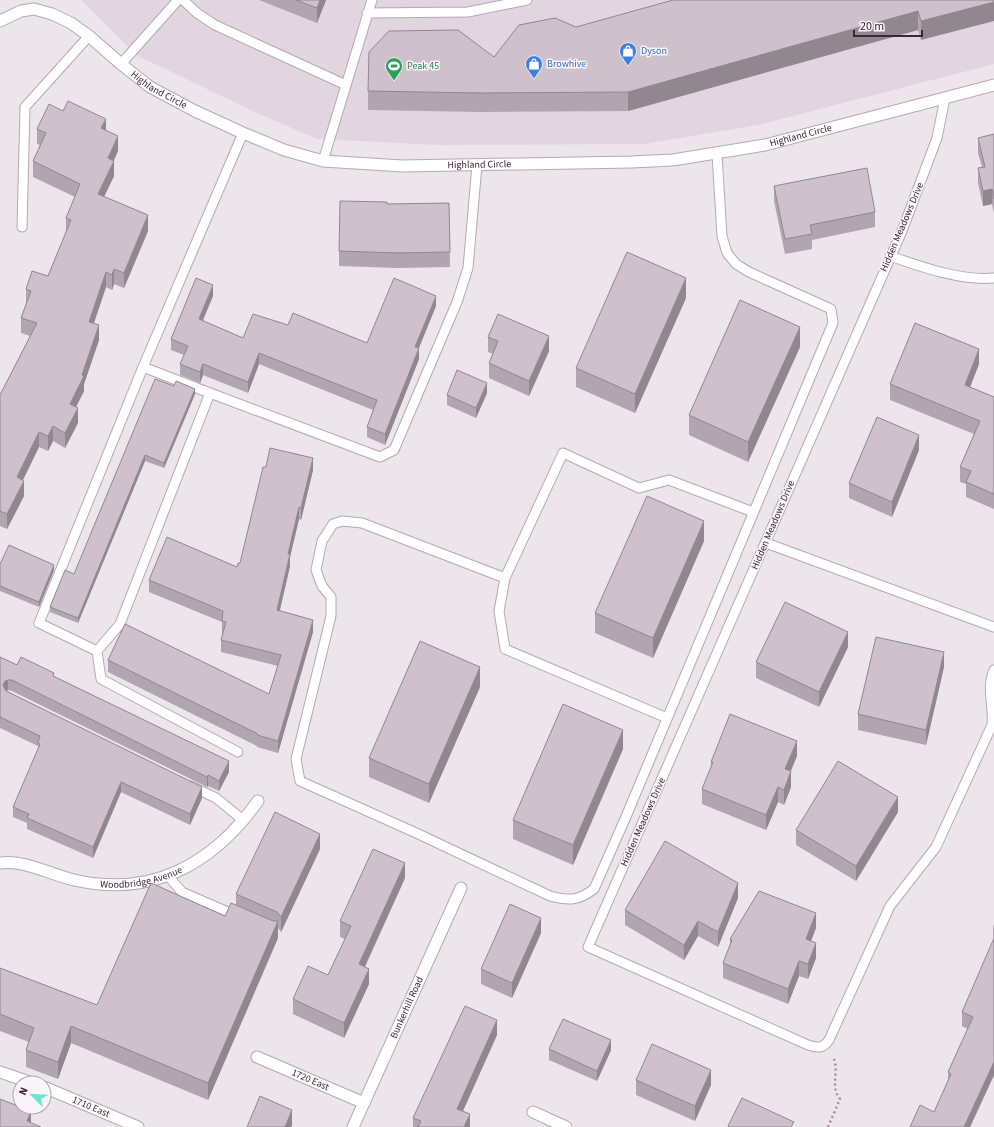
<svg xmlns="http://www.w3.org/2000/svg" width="994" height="1127" font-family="'Source Sans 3',sans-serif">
<rect width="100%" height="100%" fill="#ede5ec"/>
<path fill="#e1d6e0" d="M81,0H994V64L758,125L644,144L438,145L317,139L255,112L136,55Z"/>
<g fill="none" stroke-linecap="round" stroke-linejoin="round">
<g stroke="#b5a8b2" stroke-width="11">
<path id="service" d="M183,0L197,13L215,25L346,85
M367,13L468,12L527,0
M121,64L178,0
M945,98L937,138L902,231L588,947L808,1045C817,1048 823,1049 829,1040L890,906L936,847L992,725C994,706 986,688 994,670
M717,154L722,236L727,253L736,264L749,272L831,309L833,323L625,819L594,889C578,901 569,901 550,896L414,832L300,781L296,759L331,616V597L322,586L316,570L322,541L333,524L342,521L362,523L505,578L563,453L639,488L669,480L753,512
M323,161L372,0
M22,227L25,107L89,36
M890,256C922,267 960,281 994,278
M143,367L210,393
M766,543L994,627
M505,578L499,611L505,649L667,718
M97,651L120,624L210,393L380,457L394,450L457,302L468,268L477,165
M238,752L101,679L97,651L39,623L143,367L243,133
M191,786L216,798L243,820
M168,876L182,892L237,916"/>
</g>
<g stroke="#b5a8b2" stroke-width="13">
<g id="minor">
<path id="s1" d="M0,21L21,11L34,9L52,14L71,23L89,36L121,64L150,87L195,111L243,133L284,150L323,161L403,166L631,162L673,160L765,145L994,85"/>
<path id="s2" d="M0,863C26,860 49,874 74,880C152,898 213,864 258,801"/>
<path id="s3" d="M257,1057L364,1103"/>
<path d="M0,1072L32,1083"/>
<path id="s4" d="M44,1087L138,1127"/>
<path d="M533,1112L566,1127"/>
<path id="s5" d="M353,1127L461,888"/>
</g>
</g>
<path stroke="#af87a6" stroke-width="2.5" stroke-dasharray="2 3" stroke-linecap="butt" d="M828,1127L840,1099C830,1087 839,1073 834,1059"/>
<use href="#service" stroke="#fff" stroke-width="9"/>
<use href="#minor" stroke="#fff" stroke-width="11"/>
</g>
<path fill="#b1a6af" d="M259,0H326L317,23Z
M994,0L921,40L918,30L628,111L480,112L368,110V91L494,57L576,27Z
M63,111L106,130L118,151L114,160V176L104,197L148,231L124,288L114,284L112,290L106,287L94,323L99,340L84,384V391L76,407L78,423L65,448L53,441L48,451L39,447L23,480L24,496L7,529L0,526V395L30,336L21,333V318L26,304V289L48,276L66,232V218L75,197L33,177V161L40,145L37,144V129Z
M994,134V214L992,204L983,206L978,183V168L982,167L978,153V138Z
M774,186L875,212V227L812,240V249L785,254L774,201Z
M449,203L450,267L398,268L339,266V251L387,204Z
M213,296L202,321L243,338L288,325L367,343L436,306L419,348V359L385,445L367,437V427L373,410L259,364L248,393L203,375L200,383L180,375V364L184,355L171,350V339Z
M686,298L635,413L576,387V368Z
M488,337L549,351L529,396L489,378V363L493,354L488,352Z
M800,347L748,462L689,435V415Z
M979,364L970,387L994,397V509L966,497V484L960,482V467L974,434L890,400V384Z
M174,386L195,394L164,468L145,461L78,623L50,612V607L74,574Z
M487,393L476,418L447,405V395Z
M919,450L892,517L849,498V483Z
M313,470L301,520L299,519L290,557V566L280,610L313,632L278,753L257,747V746L108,672V660L269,694L278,666L221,652V640L223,633H222V622L149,592V580L237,567Z
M704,541L653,658L595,633V613Z
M0,564L54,570L39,607L0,591Z
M848,647L819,707L756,678V662Z
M0,657L17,665L54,676L229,772L219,791L208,786L207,787L12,691L8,690L6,691L202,798L190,825L121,792L93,858L27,829V823L13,817V807L38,750V746L0,728Z
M944,667L926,745L858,730V714Z
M480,687L429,803L369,777V758Z
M623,749L573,865L513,839V820Z
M797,756L791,771V787L784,805L778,802L766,830L702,804V789L711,768V762Z
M898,812L856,881L796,845V830Z
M320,849L281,932L278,928V938L208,1100L71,1043L58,1079L26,1067V1050L29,1042L0,1031V968L97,1005L225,916L236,905V894Z
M405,878L365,967L369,984L344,1038L293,1014V999L328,975L345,939L340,937V921Z
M738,898L718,947L698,936L684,960L625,925V910Z
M994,924V1075L970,1127H910L934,1112L948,1081V1072L968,1029L962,1026V1012L993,941V927Z
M816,928L811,941L816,958L808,979L799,976L788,1004L723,978V963L730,944V939Z
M541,933L512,998L481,984V969Z
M497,1035L463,1111L470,1127H413V1118Z
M549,1049L611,1050L597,1081L549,1060Z
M636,1080L711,1085L695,1121L636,1095Z"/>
<path fill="#90878f" d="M320,0H326L317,23V8Z
M994,2V21L921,40V21Z
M918,11V30L628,111V92Z
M106,119V134L101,128Z
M118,136V151L108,173V158Z
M114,161V176L98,209V194Z
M992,189V204L983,206V191Z
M148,215V231L124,288V273Z
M114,269V284L112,290V275Z
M106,272V287L89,337V322Z
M686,278V298L635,413V394Z
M213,285V296L199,330V319Z
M436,296V306L415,357V347Z
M99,325V340L84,384V391L70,419V404L82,375Z
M800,327V347L748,462V442Z
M549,336V351L529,396V381Z
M419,348V359L385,445V434Z
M979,349V364L965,400V385Z
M259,353V364L248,393V382Z
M203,364V375L200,383V372Z
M487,383V393L476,418V408Z
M195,389V394L164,468V463Z
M78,408V423L65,448V433Z
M53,426V441L48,451V436Z
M39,432V447L17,492V477Z
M919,435V450L892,517V502Z
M145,455V461L78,623V618Z
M313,458V470L301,520V508Z
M24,481V496L7,529V514Z
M299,507V519L290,557V566L277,622V610L288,554Z
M704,521V541L653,658V638Z
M54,565V570L39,607V602Z
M313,620V632L278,753V741Z
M848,632V647L819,707V692Z
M944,652V667L926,745V730Z
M480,667V687L429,803V784Z
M8,680V690L5,691L3,685L5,681Z
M623,730V749L573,865V845Z
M797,741V756L785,784V769Z
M229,761V772L219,791V781Z
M791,771V787L784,805V790Z
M208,775V786L207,787V777Z
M121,782V792L93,858V847Z
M202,787V798L190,825V814Z
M778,787V802L766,830V815Z
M898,797V812L856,881V866Z
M320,834V849L281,932V917Z
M405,863V878L359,979V964Z
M738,883V898L718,947V932Z
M816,913V928L806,954V939Z
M541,918V933L512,998V983Z
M278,921V938L208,1100V1083Z
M698,921V936L684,960V945Z
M816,943V958L808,979V964Z
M799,961V976L788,1004V989Z
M369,969V984L344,1038V1023Z
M497,1020V1035L457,1124V1109Z
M71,1026V1043L58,1079V1062Z
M611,1040V1050L597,1081V1071Z
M994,1062V1075L970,1127H964Z
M711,1070V1085L695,1121V1106Z
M292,1110V1126L291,1127H285Z
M31,1111V1127L27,1121Z
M470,1114V1127H464Z"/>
<path fill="#cec1cc" stroke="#90878f" d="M296,0H320L317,8Z
M673,0H994V2L921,21L918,11L628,92L480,93L368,91L369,52L389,31L458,30L494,57L519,25L555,18L576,27Z
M68,101L106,119L101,128L118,136L108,158L114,161L98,194L148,215L124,273L114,269L112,275L106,272L89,322L99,325L82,375L84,376L70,404L78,408L65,433L53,426L48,436L39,432L17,477L24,481L7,514L0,511V395L37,323L21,318L31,291L26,289L32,271L48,276L71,220L66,218L80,184L33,161L46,133L37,129L49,104L63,111Z
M994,134V199L992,189L983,191L978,168L985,167L978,138Z
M867,168L875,212L810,225L812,234L785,239L774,186Z
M340,201L387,202V204L449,203L450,252L398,253L339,251Z
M627,252L686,278L635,394L576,368Z
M196,278L213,285L199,319L243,338L253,314L288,325L293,313L367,343L394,278L436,296L415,347L419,348L385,434L367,427L377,400L259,353L248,382L203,364L200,372L180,364L188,346L171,339Z
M740,300L800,327L748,442L689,415Z
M498,314L549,336L529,381L489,363L498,341L488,337Z
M915,323L979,349L965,385L994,397V494L966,482L971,471L960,467L980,421L890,384Z
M457,370L487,383L476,408L447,395Z
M155,379L174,386L176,381L195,389L164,463L145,455L78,618L50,607L65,570L74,574Z
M877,417L919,435L892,502L849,483Z
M270,448L313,458L301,508L299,507L288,554H290L277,610L313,620L278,741L257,735L258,734L108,660L125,624L269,694L281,655L221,640L226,622L222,621L223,611L149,580L167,537L237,567L238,563H240L263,467H266Z
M647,496L704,521L653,638L595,613Z
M9,545L54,565L39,602L0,586V564Z
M785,602L848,632L819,692L756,662Z
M876,637L944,652L926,730L858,714Z
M420,641L480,667L429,784L369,758Z
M0,657L17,665L21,657L54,673L53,676L229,761L219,781L208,775L207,777L12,680H8L5,681L3,685L6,691L202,787L190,814L121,782L93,847L27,818L29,814L13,807L40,744L38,743L40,736L0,717Z
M563,704L623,730L573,845L513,820Z
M730,714L797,741L785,769L791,771L784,790L778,787L766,815L702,789L713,762H711Z
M838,761L898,797L856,866L796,830Z
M275,812L320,834L281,917L277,912L236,894Z
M665,841L738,883L718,932L698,921L684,945L625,910Z
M373,849L405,863L359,964L369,969L344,1023L293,999L308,966L328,975L351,926L340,921Z
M151,883L225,916L231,903L273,921H278L208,1083L71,1026L58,1062L26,1050L34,1028L0,1014V968L97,1005Z
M759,891L816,913L806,939L816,943L808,964L799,961L788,989L723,963L732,940L730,939Z
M510,904L541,918L512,983L481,969Z
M994,938V1062L964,1127H910L920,1105L934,1112L951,1074L948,1072L973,1017L962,1012Z
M465,1006L497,1020L457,1109L470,1114L464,1127H418L421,1121L413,1118Z
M563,1019L611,1040L597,1071L549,1049Z
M652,1044L711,1070L695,1106L636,1080Z
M260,1096L292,1110L285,1127H247Z
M742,1098L794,1122L791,1127H730L728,1126Z
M0,1099L31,1111L27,1121L41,1127H0Z"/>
<defs>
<g id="shop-pin" transform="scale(0.9)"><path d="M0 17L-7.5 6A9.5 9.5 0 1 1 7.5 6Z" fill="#3f7fe0" stroke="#faf5fa"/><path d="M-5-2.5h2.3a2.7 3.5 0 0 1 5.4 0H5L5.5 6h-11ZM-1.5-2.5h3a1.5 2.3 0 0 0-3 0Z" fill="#fff"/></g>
<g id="stadium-pin" transform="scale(0.9)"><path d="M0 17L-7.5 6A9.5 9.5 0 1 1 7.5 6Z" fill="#2e9e5b" stroke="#faf5fa"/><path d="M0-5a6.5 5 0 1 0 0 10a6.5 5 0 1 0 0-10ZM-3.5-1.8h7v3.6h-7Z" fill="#fff"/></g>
</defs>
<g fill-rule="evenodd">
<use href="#shop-pin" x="628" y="51"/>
<use href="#shop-pin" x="534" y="64"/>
<use href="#stadium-pin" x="394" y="66"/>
</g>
<g text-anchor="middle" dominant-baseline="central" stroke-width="3" stroke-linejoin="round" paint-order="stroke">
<g font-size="10" fill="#366cbe" stroke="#faf5fa" text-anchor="start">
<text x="641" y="51">Dyson</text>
<text x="547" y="64">Browhive</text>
</g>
<g font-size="10" fill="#27864d" stroke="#faf5fa" text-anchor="start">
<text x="407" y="66">Peak 45</text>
</g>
<g font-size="10" fill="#3e2537" stroke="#faf5fa">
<text stroke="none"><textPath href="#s1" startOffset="187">Highland Circle</textPath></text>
<text stroke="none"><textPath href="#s1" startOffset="847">Highland Circle</textPath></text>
<text stroke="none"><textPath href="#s1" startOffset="523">Highland Circle</textPath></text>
<text transform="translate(902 227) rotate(-67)">Hidden Meadows Drive</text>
<text transform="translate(773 525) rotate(-67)">Hidden Meadows Drive</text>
<text transform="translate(643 822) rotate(-66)">Hidden Meadows Drive</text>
<text stroke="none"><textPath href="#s2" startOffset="145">Woodbridge Avenue</textPath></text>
<text stroke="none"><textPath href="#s5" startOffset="131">Bunkerhill Road</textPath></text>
<text stroke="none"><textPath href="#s3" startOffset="58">1720 East</textPath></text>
<text stroke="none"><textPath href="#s4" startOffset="51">1710 East</textPath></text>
</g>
</g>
<g transform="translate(32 1095) rotate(294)"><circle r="19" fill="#faf5fa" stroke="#afa2ac"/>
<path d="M0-3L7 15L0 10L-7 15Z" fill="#67e9cd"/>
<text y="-6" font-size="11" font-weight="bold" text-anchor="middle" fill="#3e2537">N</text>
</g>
<path d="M854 30v6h68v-6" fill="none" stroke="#3e2537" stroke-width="2"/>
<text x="860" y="30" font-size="12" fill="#3e2537" stroke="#faf5fa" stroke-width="3" paint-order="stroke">20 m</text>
</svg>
